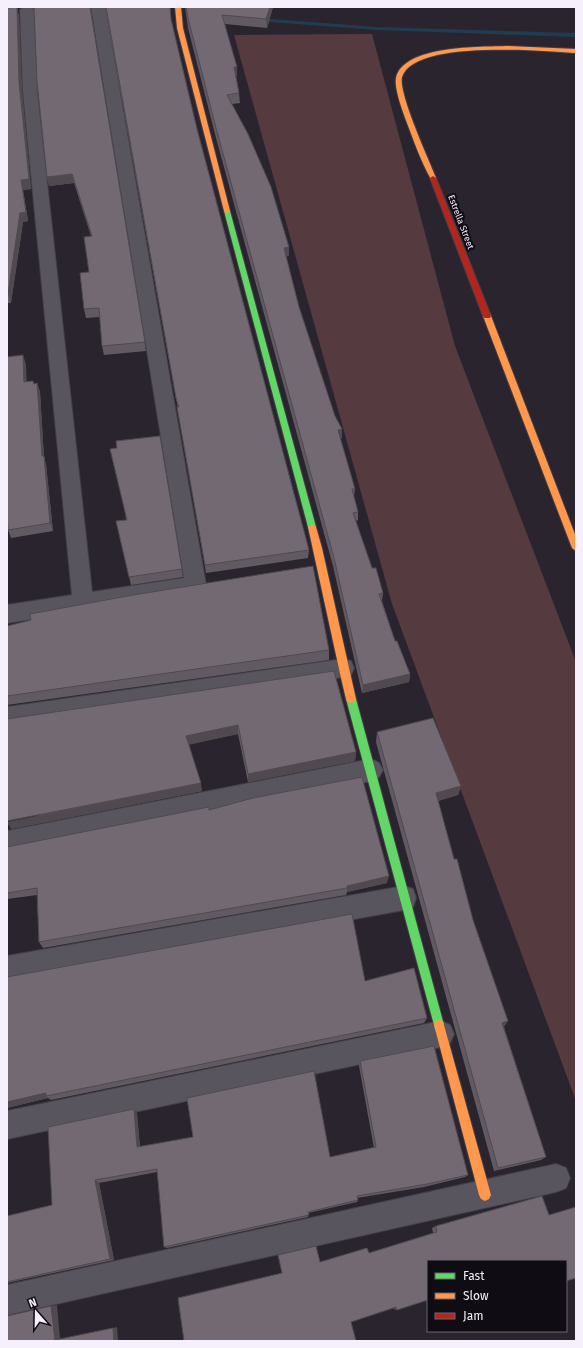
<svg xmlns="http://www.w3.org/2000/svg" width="583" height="1348" font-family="'Fira Sans',sans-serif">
<rect width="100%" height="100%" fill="#29242e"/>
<path fill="#553a3f" d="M372,34L455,346L576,662V1101L392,604L234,35Z"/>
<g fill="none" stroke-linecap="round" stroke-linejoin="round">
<path fill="#203c51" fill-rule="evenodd" d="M258,18L377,27L576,33V37L377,30L256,21V19Z"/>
<g stroke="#433f48" stroke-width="2">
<path id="street" d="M23,7H32L34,10L37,91L92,592L184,578L91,7H105L206,585L203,591L196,593L7,623V605L72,595L23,91L20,10Z
M343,659L351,661L354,668L351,675L343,677L7,727V707Z
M371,759L379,763L383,770L379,777L371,781L7,853V831Z
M404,886L413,889L416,898L413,907L404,910L7,982V956Z
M441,1021L450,1025L454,1034L450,1043L441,1047L7,1139V1111Z
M556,1164L566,1168L570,1178L566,1188L556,1192L7,1315V1285Z"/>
</g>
<g stroke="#433f48" stroke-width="2">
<path id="fast" d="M227,209L230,211L316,527L312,530L308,527L224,211Z
M351,695L354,696L356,699L444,1025L443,1029L439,1030L435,1029L434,1025L346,699L348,696Z"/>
</g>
<g stroke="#433f48" stroke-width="2">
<path id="slow" d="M175,7H181L183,28L230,211L227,213L224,211L177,28Z
M508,46L576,49V53C543,51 414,39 402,77C398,93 429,160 436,178L431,179C421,162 414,141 407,123C403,112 394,89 396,78C403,45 481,47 508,46Z
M484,314H490L491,316L576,537V551L572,548L483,316Z
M312,524L316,527L322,548L356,699L354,702L351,703L348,702L346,699L341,678L308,527Z
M439,1020L443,1021L444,1025L491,1195L489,1199L485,1201L481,1199L479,1195L434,1025L435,1021Z"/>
</g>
<g stroke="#433f48" stroke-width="2">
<path id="jam" d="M433,176L436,178L491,316L490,318H484L483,316L430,178Z"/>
</g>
<use href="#street" fill="#59555e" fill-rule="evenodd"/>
<use href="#fast" fill="#63d668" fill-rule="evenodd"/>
<use href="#slow" fill="#ff974d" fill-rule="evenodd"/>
<use href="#jam" fill="#b3261e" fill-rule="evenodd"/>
</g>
<path fill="#625a62" d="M17,7L19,17L22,91L31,189L23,190L28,221L23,222L11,303H7V8Z
M90,7L146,351L104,355L102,346L100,317L86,318L84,309L89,272L91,236L74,183L49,186L47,177Z
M105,7H170L171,20L197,129L309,550L308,558L206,573L178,409Z
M185,7H273L267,28L225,24L237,76H236L239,93L240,103L232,104L289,247V256H286L299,307L342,438H340L355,489L354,497L358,512V520L356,521L372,568L383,593L382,601L395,641L410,674L409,682L362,693L333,566L216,138L188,28Z
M26,364V382L34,384L37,383L40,392L44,458L46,464L53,531L11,538L8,530Z
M160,436L183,577L131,585L116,521L126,520L117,448Z
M7,626L329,650V660L7,705Z
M334,671L356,752L355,761L248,782L238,734L189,744L202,791L11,829Z
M377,732L461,786L458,795L438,801L454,859L473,920L504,1027L546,1157L541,1160L494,1171L376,742Z
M209,810L387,883L347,892L346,895L43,948L39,942L37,895L7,899V847Z
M365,981L427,1018L424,1023L51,1100L48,1098L7,1108Z
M360,1061L468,1175L465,1177L424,1187L357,1198L358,1200L357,1202L308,1213V1217L167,1248L164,1247L157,1172L99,1183L114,1260L7,1283V1216L52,1205L137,1113L140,1147L330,1157L374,1148L359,1066Z
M542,1196L428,1261L397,1310L394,1309V1308L351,1322L282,1273L320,1262L369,1253L433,1233L432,1228L436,1226Z"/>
<path fill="#504a50" d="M17,7L19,17L22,91L31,189L23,190L28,221L23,222L11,303L8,294L19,82Z
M270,7H273L267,28L266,19Z
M234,67H237V76H235Z
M72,174L74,183L49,186L47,177Z
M289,247V256L284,257V248Z
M23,355L26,364L27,391L24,382Z
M37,383L40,392L44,458L46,464L53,531L50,523L42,456Z
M342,429V438L338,439V430Z
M410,674L409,682L362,693L363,685Z
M238,725V734L188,745L186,736Z
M356,752L355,761L248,782V774Z
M201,783L202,791L11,829L7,822Z
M461,786L458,795L433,802L436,793Z
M389,876L387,883L347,892V886Z
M508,1021L504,1027L502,1023Z
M46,1093V1096L48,1098L7,1108V1102Z
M134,1109L137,1113L140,1150L137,1147Z
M95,1180L99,1183L114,1260L110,1259Z
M57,1305L60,1339L55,1340L51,1306Z
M117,1327L118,1341H114L113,1328Z"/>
<path fill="#726972" stroke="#504a50" d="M17,7L19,82L29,179L21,180L26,212L20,213L8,294H7V8Z
M34,7H90L145,342L102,346L99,308L84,309L80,273L89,272L84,237L92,236L72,174L47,177L37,82Z
M106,7H170L171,19L197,129L309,550L205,565L177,407H179L176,398Z
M186,7H270L266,19L222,15L237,67H234L239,93L227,95L248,134L271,187L289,247L284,248L299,307L335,416L342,429L338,430L355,489H352L358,512L353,513L372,568H376L383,593L379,594L395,641H397L410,674L363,685L334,558L216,128L188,18Z
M23,355L24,382L33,381L34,384L37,383L42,456H44L50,523L8,530L7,513V357Z
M160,436L182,569L129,577L116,521L127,520L110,449L117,448L116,441Z
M313,566L329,650L7,696V626L31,620L30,614L133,595Z
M334,671L356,752L248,774L238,725L186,736L201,783L7,821V719Z
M433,718L461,786L436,793L454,859H457L473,920L508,1021L502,1023L546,1157L498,1168L377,732Z
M362,777L389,876L347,886V888L39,942L37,888L7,893V847L209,807V810L253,798Z
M352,914L365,981L414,968L427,1018L46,1096V1093L7,1102V977Z
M434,1046L468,1175L427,1184L357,1196L358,1200L308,1212L309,1215L164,1247L157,1169L95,1180L110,1259L7,1282V1216L52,1205L48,1127L134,1109L137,1147L193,1137L187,1098L314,1071L330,1157L376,1147L360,1061Z
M542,1196L549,1215L576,1207V1278L566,1281V1261H428V1300L397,1310L396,1307L351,1322L356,1341H184L178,1298L282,1273L278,1255L316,1246L320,1262L367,1248L369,1253L437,1232L436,1226Z
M51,1306L55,1340L113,1328L114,1341H7V1316Z"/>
<g text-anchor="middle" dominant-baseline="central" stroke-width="4" stroke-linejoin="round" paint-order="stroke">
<g font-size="9" fill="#f5f0fc" stroke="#0f0c14">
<text transform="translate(461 222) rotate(69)">Estrella Street</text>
</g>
</g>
<rect width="583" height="1348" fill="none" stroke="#f5f0fc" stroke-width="16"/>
<rect x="427" y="1260" width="140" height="72" fill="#0f0c14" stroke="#6b6771"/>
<rect x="435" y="1273" width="20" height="6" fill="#63d668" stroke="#6b6771"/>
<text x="463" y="1280" font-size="12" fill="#f5f0fc">Fast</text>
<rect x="435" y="1293" width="20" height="6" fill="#ff974d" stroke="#6b6771"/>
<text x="463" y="1300" font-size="12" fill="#f5f0fc">Slow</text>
<rect x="435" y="1313" width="20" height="6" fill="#b3261e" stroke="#6b6771"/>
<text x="463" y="1320" font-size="12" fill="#f5f0fc">Jam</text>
<g transform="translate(36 1312) rotate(340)" stroke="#0f0c14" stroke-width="3" paint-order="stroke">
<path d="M0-3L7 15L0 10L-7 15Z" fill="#f5f0fc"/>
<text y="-6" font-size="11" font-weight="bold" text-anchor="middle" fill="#f5f0fc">N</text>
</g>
</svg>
